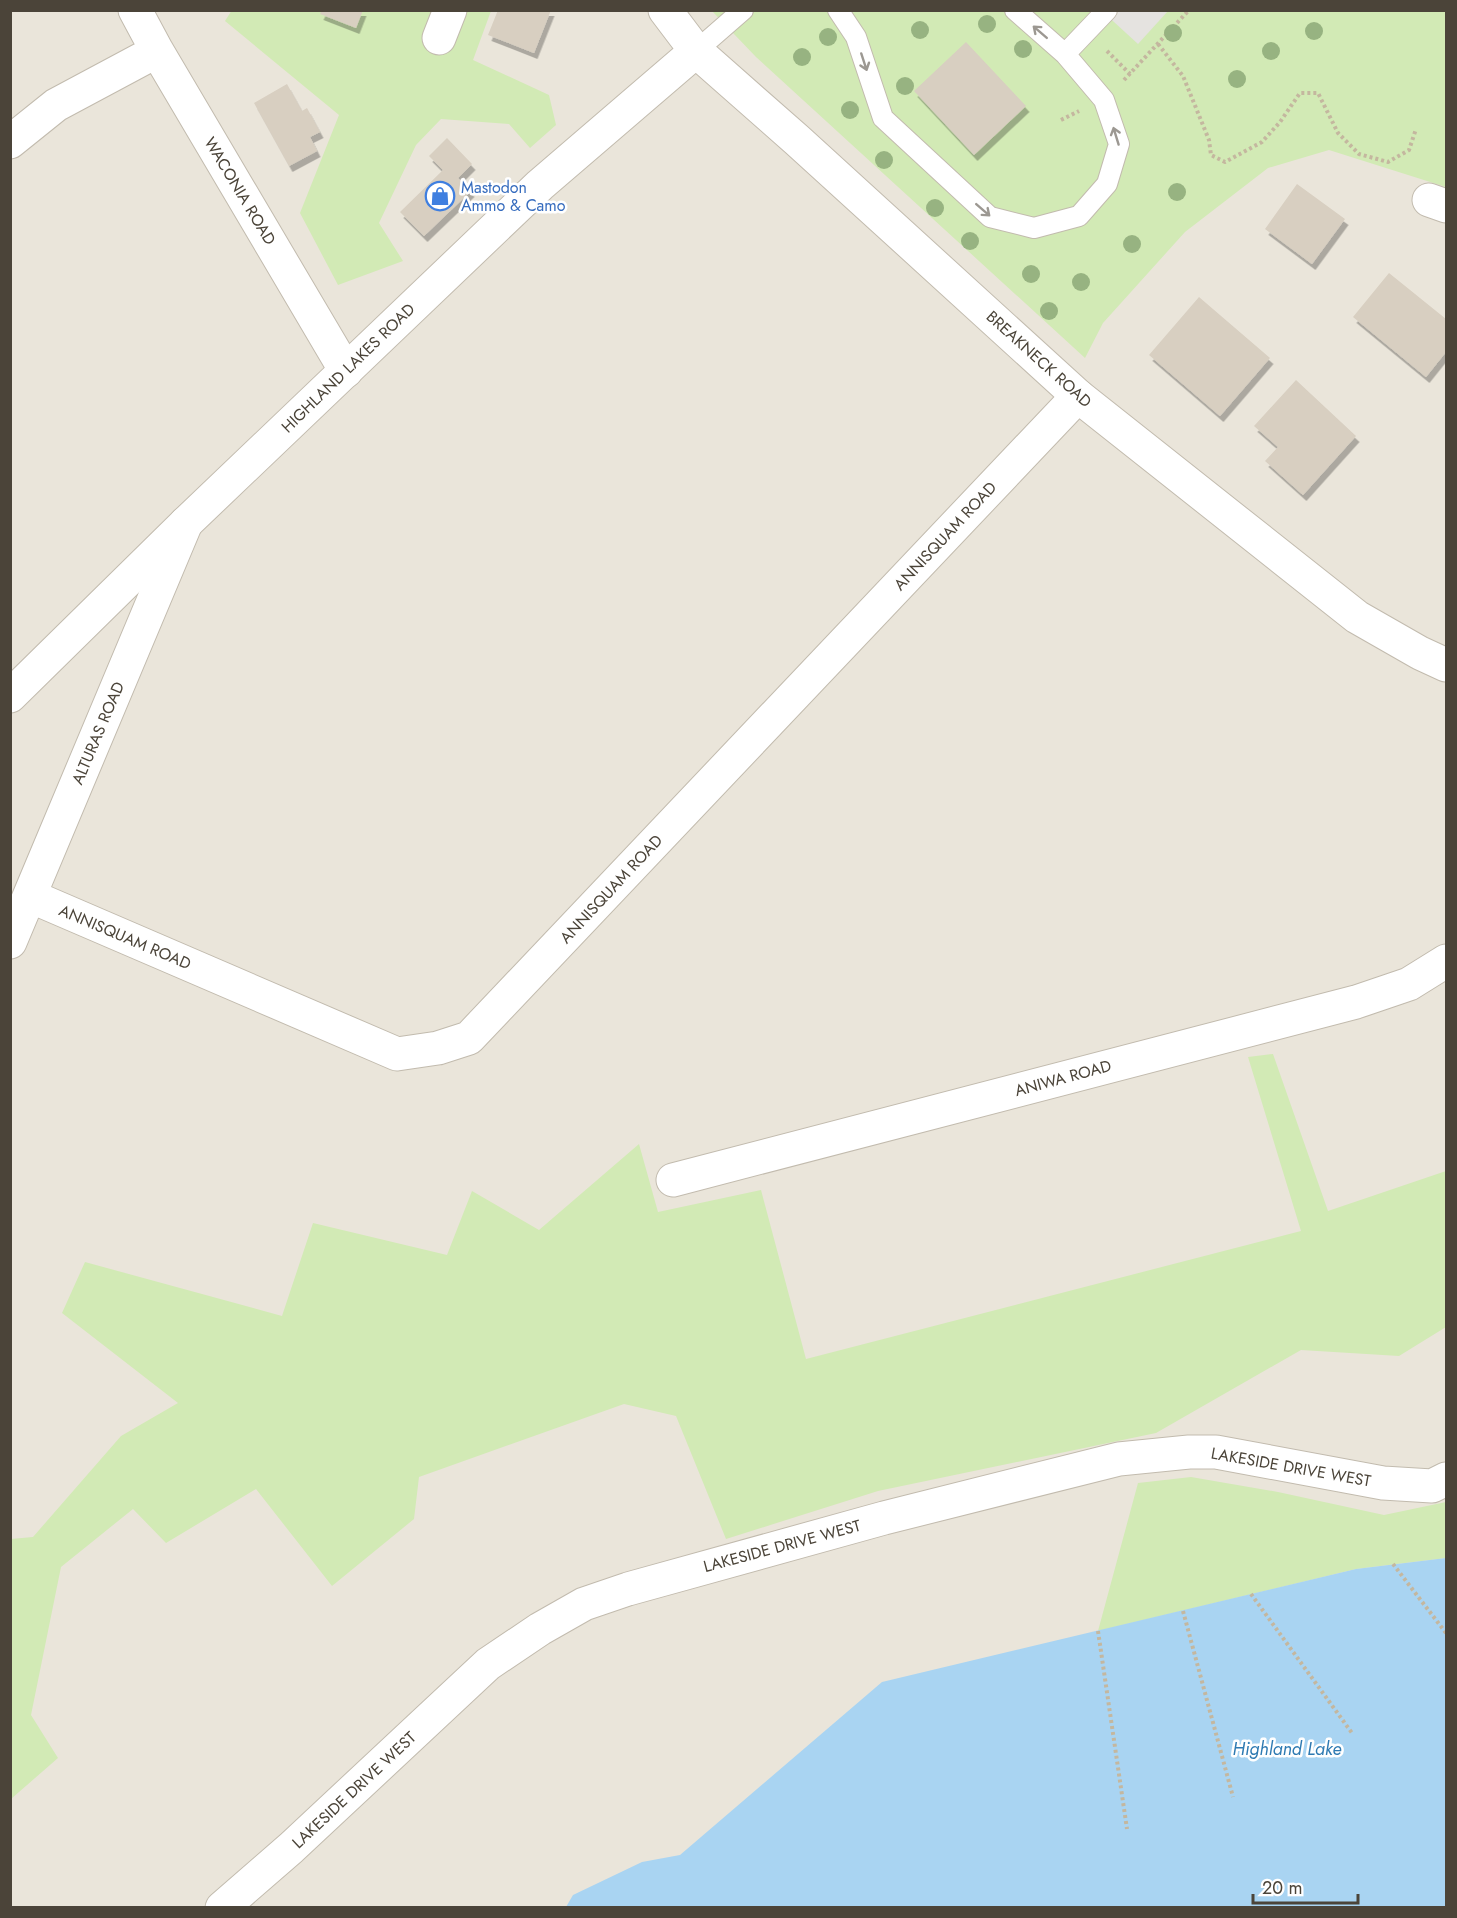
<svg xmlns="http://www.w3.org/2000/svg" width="1457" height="1918" font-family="Jost,sans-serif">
<defs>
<filter id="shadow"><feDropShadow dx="3.5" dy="6" stdDeviation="0" flood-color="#0004"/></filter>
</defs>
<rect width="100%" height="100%" fill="#f6f3ec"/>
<path fill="#eae5da" d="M11,11H1446V1907H11Z"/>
<path fill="#d2eab5" d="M232,10L491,11L473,60L549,95L556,125L530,148L509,124L441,119L416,145L379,223L403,261L338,285L300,213L339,115L225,21Z
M712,11H1446V187L1329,150L1268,168L1185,232L1103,323L1085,358L756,57Z
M1273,1054L1328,1211L1446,1171V1327L1399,1356L1301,1350L1156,1433L878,1491L726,1539L676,1416L624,1404L419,1477L414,1519L332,1586L256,1489L166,1543L133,1509L61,1567L31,1715L58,1758L11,1799V1539L33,1537L121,1436L178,1403L62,1313L85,1262L282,1316L313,1223L447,1255L472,1191L539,1230L639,1144L658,1212L761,1190L806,1359L1301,1231L1248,1057Z
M1191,1477L1278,1492L1384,1515L1446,1502V1558L1356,1569L1098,1631L1138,1483Z"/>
<path fill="#e5e3e0" d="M1102,11H1168L1138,44Z"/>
<path fill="#a9d4f2" d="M1446,1558V1907H566L573,1895L642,1862L680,1855L882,1682L1356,1569Z"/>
<path fill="#d8cfc1" filter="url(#shadow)" d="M322,10H363L356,28L320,14Z
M498,10H551L534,53L488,35Z
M966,42L1026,106L974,155L914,91Z
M287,84L302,111L307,108L320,132L310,137L317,151L289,166L254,103Z
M447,138L472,164L458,178L471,191L424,236L400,212L443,170L429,156Z
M1297,184L1345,219L1312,264L1265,229Z
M1389,273L1446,319V352L1426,377L1353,317Z
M1199,297L1270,358L1220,416L1149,355Z
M1296,380L1356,436L1303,495L1265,461L1278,447L1254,426Z"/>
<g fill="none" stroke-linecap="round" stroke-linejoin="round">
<g stroke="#c2bbae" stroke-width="22">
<path id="service" d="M838,10L856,37L883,118L990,217L1034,228L1079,216L1107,184L1119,144L1104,100L1065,54L1015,10
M696,51L743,10
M1065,54L1107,10"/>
</g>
<g stroke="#c2bbae" stroke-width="35">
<path id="minor" d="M135,10L157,51L346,371
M439,38L450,10
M10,142L56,105L157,51
M1429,200L1446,206
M30,896L397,1054L438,1048L469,1038L1078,396
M10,942L186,523
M673,1180L1356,1002L1409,984L1446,961
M222,1908L291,1848L488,1664L540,1629L584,1604L628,1589L884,1518L1119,1459L1189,1452H1216L1383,1483L1432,1486L1446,1479"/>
</g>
<g stroke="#c2bbae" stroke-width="35">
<path id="tertiary" d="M665,10L696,51L797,140L1078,396L1357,617L1420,653L1446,665
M10,696L186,523L540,185L696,51"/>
</g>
<path stroke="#c4b79f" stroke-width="4" stroke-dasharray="3 3" stroke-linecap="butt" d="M1158,44L1183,76L1209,140L1211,155L1225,162L1262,142L1280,122L1300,93H1318L1338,133L1359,154L1388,162L1409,150L1416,129
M1107,51L1130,74
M1124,80L1189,10
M1061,120L1079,111
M1393,1564L1446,1633
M1251,1594L1352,1733
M1183,1611L1233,1797
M1098,1631L1127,1829"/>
<use href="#service" stroke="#fff" stroke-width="20"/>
<use href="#minor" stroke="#fff" stroke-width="33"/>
<use href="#tertiary" stroke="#fff" stroke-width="33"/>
</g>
<g fill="#97b381">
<circle cx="987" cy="24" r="9"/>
<circle cx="920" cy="30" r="9"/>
<circle cx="1314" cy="31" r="9"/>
<circle cx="1173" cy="33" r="9"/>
<circle cx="828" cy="37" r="9"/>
<circle cx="1023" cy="49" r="9"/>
<circle cx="1271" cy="51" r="9"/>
<circle cx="802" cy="57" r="9"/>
<circle cx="1237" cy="79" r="9"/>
<circle cx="905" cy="86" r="9"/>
<circle cx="850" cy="110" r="9"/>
<circle cx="884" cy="160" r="9"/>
<circle cx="1177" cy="192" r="9"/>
<circle cx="935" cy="208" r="9"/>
<circle cx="970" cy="241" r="9"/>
<circle cx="1132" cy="244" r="9"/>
<circle cx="1031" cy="274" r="9"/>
<circle cx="1081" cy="282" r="9"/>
<circle cx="1049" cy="311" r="9"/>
</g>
<defs><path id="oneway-shaft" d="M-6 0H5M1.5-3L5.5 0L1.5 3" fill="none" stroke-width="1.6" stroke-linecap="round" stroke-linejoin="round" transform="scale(1.5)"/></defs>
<g stroke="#9c9892">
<use href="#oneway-shaft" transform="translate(1040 32) rotate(-139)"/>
<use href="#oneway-shaft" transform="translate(864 62) rotate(72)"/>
<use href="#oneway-shaft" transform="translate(1116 136) rotate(-107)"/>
<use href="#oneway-shaft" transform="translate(983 210) rotate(41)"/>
</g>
<defs>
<g id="shop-ring" transform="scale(1.5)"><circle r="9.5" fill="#fff" stroke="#3f7fe0" stroke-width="1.5"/><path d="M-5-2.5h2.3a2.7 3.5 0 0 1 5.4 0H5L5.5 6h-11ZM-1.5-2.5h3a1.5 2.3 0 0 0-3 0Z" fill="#3f7fe0"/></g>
</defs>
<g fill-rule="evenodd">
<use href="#shop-ring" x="440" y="196"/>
</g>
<g text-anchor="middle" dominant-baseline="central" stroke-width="5" stroke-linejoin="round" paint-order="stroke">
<g font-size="16" fill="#366cbe" stroke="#fff" text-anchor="start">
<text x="461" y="187">Mastodon<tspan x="461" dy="18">Ammo &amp; Camo</tspan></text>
</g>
<g font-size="16" fill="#4b4439" stroke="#fff">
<text transform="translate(240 191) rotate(59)">WACONIA ROAD</text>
<text transform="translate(1039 359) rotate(42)">BREAKNECK ROAD</text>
<text transform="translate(348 368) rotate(-44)">HIGHLAND LAKES ROAD</text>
<text transform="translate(945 536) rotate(-47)">ANNISQUAM ROAD</text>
<text transform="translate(98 733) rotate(-67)">ALTURAS ROAD</text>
<text transform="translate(611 889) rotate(-47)">ANNISQUAM ROAD</text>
<text transform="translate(125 937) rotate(23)">ANNISQUAM ROAD</text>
<text transform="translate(1063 1078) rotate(-15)">ANIWA ROAD</text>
<text transform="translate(1291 1467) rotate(10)">LAKESIDE DRIVE WEST</text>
<text transform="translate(782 1546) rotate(-15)">LAKESIDE DRIVE WEST</text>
<text transform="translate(354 1790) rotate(-43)">LAKESIDE DRIVE WEST</text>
</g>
<g font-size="18" font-style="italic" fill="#2e7ab2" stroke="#fff">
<text x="1287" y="1749">Highland Lake</text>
</g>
</g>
<rect width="1457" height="1918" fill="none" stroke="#4b4439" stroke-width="24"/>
<path d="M1253 1894v9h105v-9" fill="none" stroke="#4b4439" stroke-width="3"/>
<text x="1262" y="1894" font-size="18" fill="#4b4439" stroke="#ffffff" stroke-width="4.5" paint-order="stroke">20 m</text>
</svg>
